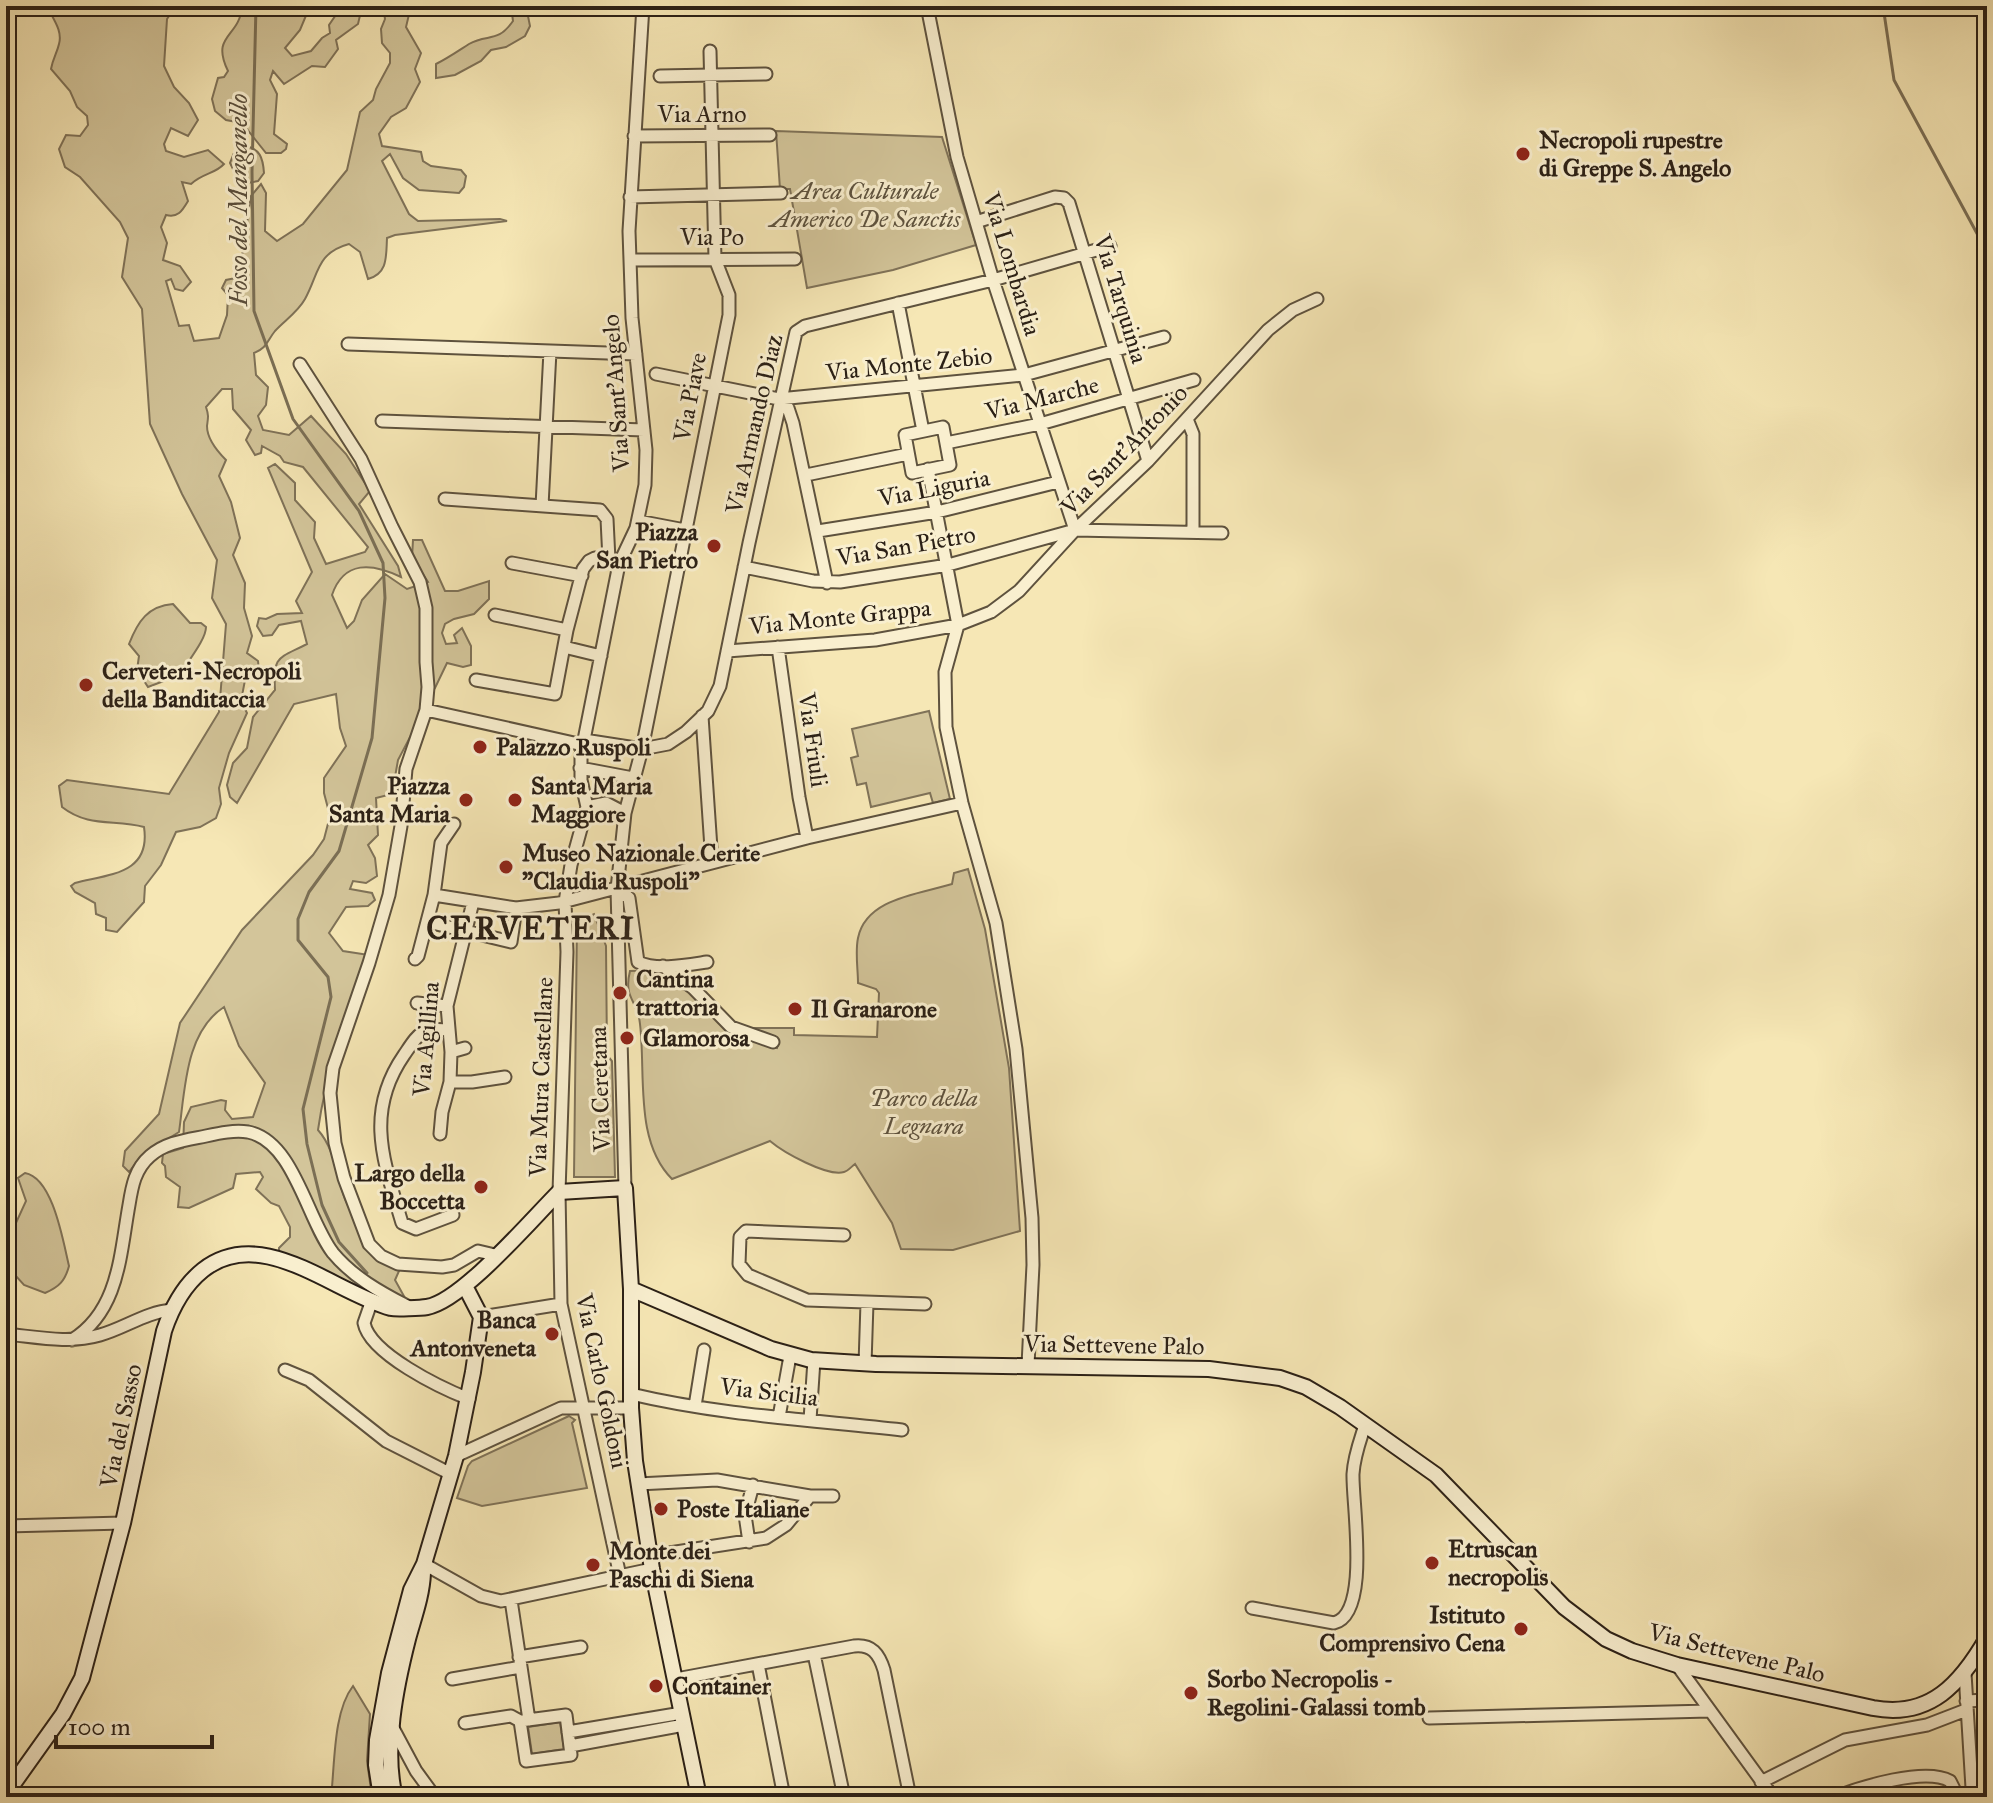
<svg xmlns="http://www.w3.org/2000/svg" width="1993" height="1803" font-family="'IM FELL Great Primer',serif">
<rect width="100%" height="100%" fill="#f6e7b5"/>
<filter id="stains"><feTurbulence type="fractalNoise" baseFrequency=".0025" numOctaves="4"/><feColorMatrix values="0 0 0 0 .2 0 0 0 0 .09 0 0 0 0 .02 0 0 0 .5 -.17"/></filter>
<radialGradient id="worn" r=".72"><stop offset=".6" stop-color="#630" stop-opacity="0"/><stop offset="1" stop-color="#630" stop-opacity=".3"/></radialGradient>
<path fill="#d3c59a" stroke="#7f7258" stroke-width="2" d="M47,6H176L167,19L164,66L174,87L189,103L198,120L188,136L171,128L164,144L166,151L184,157L208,150L224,164C215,174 203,173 191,184L182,182L188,201C182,211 178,218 166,215L161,227L167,243L163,260L180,266L191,282L183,291L175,289L171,279L166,281L179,326L189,325L194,341L219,338L227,315L228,295L222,288L226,280L236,278L242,256L251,196L261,184L266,193L265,231L277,241L303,224L347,170L360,112L373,100L376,89L390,63V53L382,43L381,29L385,19L383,6H411L406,27L421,53L415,69L420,82L406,108L391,117L379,134L382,146L421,152L423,161L431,166L461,170L466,176L464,187L459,193L419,190L403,178L390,154L382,161L409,214L418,221L500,219L507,221L395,235L387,238C386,257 388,273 368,279L360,252L349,244C316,253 319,274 305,299C298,312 284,321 275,331C267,341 267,348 254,353L256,375L268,387L266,405L258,416L263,430L289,435L311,416L346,454L370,491L359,504L398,566L401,577C372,563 344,560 332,595L347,628L354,621L362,600L385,574L407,589L428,582L412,558L413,540H422L445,591H458L489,581V599L474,614L454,619L445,624L442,633L446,644L457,643L454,635L462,628L471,646V665L463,667L447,663L435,688L421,707L418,722L398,760L392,794L376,798L378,835L368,845L375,858L377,876L366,883L353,881L350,889L372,893L375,900L368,906L346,907L329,933L343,951L369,955C347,1015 327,1066 318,1130C335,1149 336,1176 345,1199C354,1220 367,1240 380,1259L399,1263V1271L395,1280L405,1298L392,1300L279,1253V1248L290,1237V1227L279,1206L271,1203L256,1189L263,1177L260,1172L236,1174L233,1188L189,1208L178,1207L180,1187L166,1177L165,1166L162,1163L163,1154L183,1148L184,1122L191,1107L221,1100L226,1101L225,1110L232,1119L253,1117L265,1083L239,1046L224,1007C185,1032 185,1091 179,1132L142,1155L129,1172L123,1166L125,1151L159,1114L180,1023L242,930L313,855L324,839L330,816L324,793V778L346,746L340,728L336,694L294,704L237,803L230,797L227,785L233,763L247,748L253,717L275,690C273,655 278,659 307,644L301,621L279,625L272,635L263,636L257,626L259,618L266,619L277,614L302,613L296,601L312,572L268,468L275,464L295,483V500L315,522L314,538L326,564L365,552L368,547L303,467L284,462L280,456L262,446L261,453L255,455L246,440L251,430L233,409L232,389H222L206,407C209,416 208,418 207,426C207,439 218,452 226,460L219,476L231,502L240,538L233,555L245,583L244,608L252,636L247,653L258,661L259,671L245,680L241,701L247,713L229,753L219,788L221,804L216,818L200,827L176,832L161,865L145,886L144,902L117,932L106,930V918L96,914L95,903L75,892L71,886L75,883C110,874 151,874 144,827C114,819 89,828 62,807L59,786L67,780L169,794L219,712L226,624L212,598L217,560L182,494L150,424L142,309L122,277L128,238L120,222L80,177L65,167L59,149L66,135L80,136L88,125L87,116L77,107L70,91L51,69C53,58 57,53 59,44C63,30 52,18 47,6Z
M242,6H310L300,30L285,48L292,56L311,51L322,38L330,33L329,25L342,6L362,7L358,24L336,40L338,49L325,67L312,66L284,84L273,71L270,80L277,94L274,134L287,144L286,149L281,153H266L242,123L226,120L215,111L212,99L218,78L224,77L228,71C210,34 240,38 242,6Z
M511,6H526L530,26L525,36L506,47L491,50L481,61L455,75L436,78V64C448,58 458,51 469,44C488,33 497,44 513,21Z
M776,131L942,137L976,245L893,270L807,288L790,189H780Z
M244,146C260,148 263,158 264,173L258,181L248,183L234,171L230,163L234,153Z
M173,604L190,623H201L206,627C206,640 187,662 180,675L148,687L137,670L139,656L129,644C138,621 148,606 173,604Z
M929,711L950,799L933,803L930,793L871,807L866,783L857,785L851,758L858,756L852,729Z
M968,869L985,929L1009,1068L1020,1231L953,1250L901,1249L892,1223L855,1164C851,1167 848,1171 844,1172C827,1177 783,1152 770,1141L672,1179C634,1141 646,1074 640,1024C638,1000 623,999 630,971L660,970L697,996L729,1033L777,1048L778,1040L745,1028H794V1035L877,1037L879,993L876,989L858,983C858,969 855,952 858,938C866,898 920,894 952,884L954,873Z
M594,914L606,946L607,1055L612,1061L615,1177H574L577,922Z
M25,1173C53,1178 63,1241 69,1266C65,1281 59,1287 45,1293L24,1285L6,1265L10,1236L26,1201L18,1178Z
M569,1416L575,1420L572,1423L587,1488L482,1506L457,1498L468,1466L472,1461Z
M353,1686L370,1714L367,1761L372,1797H331C335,1764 333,1712 353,1686Z
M560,1722L564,1749L532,1754L528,1727Z"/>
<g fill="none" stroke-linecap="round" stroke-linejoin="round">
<path stroke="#7b6f55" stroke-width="3" d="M256,6L252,172L254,311L293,419L359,511L383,563L385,598L372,738L339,851L309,892L298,919V940L328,977L331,997L303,1109L307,1144L322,1205L339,1242L367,1273
M1883,6L1894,80L1987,252"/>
<g stroke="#5e523e" stroke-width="15">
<path id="street" d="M927,6L957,157L993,280L1075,530
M660,76L766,74
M634,136L770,135
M630,197L781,193
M976,222L1055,197L1064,198L1069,203L1148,461
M630,260L795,259
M898,303L923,431
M348,344L636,354
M300,364L361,459L392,527L420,582L426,608V662L428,687L426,710L406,769L401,826L389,895L369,963L333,1068L330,1093L335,1143L344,1178L369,1244L381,1256L398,1264L442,1267L454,1265L478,1251L495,1255
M656,374L779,399L1024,375L1164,337
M779,399L788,408L793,423L827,583
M1187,419L1193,434V532
M382,421L644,430
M943,427L950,465L912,473L905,435Z
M946,443L1040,424L1194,380
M928,469L958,625L945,672L946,727L962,803L996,923L1016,1049L1032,1218L1033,1265L1028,1365
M806,475L908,454
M445,499L600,510L607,519L609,560
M542,506L550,351
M638,521L685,530
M818,531L937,512L1058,482
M512,563L582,576
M744,567L813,581L840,582L948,565L1075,530L1222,533
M495,615L567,630
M564,647L601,656
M778,647L799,797L807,838
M727,651L875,640L958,625L991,612L1019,591L1075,530L1148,461L1268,330L1293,310L1317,299
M476,680L555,694L567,630L583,569L589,561L595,558L619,564
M426,710L583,745
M702,716L712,863
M584,740L642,749L729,315V295L715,259L710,51
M580,768L633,778
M587,807L606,803L625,813
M617,889L629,898L638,962C656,971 687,965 707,962
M434,895L516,908L559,903L807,838L962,803
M428,922L511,942L516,908
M415,959L418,956L434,895L441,843L454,824
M663,966L693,988L731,1027L773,1042
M417,1003L447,1006
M448,1030C421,1027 419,1033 404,1055C364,1113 384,1162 402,1223L416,1229L453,1215
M451,1052L465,1048
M450,1082H472L505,1077
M440,1134L442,1112L450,1082L451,1052L447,1006L473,902
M625,1188L617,889L625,813L642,749L668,744L686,732L708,711L720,686L749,543L796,332L805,326L993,280L1110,246
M844,1235L746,1231L740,1237L739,1264L748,1275L807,1300L925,1304
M372,1300L364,1323C370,1354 441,1388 469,1399
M481,1317L561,1304
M6,1334C37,1337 69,1344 100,1335C125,1328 146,1312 172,1310
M72,1340C119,1311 120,1255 129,1205C132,1186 135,1169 150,1156C166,1142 186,1140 206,1136C220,1133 234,1130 248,1132C294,1141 307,1220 333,1253C353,1277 380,1292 407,1306
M865,1364L867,1303
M285,1370L309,1380L386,1441L451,1474
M631,1394C719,1415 812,1420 902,1430
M695,1406L704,1350
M779,1417L790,1356
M810,1420L814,1360
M456,1456L561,1408H631
M638,1484L717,1480L810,1496H833
M6,1526L123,1523
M749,1542L745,1515L753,1485
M650,1556L766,1538L786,1525L810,1496
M424,1564L481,1596L501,1601L652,1569
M620,1576L561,1304L559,1192L567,952L565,902L571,865L587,807L581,780V755L619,564L636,528L645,485L646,450L632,318L629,231L643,6
M511,1600L529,1720
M1252,1608L1334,1623C1371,1614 1352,1503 1353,1474C1354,1456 1360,1441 1365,1425
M814,1654L844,1797
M519,1657L581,1647
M758,1664L784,1797
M1677,1665L1773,1797
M1965,1673L1972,1788L1976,1797
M452,1679L521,1667
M676,1679L854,1646C872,1644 879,1654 884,1670L910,1797
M1966,1701L1987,1700
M566,1715L571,1755L526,1761L520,1721Z
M1429,1718L1709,1711
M465,1723L511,1716L520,1721
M393,1728L416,1771L435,1797
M568,1732L682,1713
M570,1746L684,1725
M1761,1782L1845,1740L1927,1725L1966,1710
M1835,1797C1861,1787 1925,1767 1950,1781L1958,1797"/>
</g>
<g stroke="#2b2016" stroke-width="18">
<path id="secondary" d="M631,1289L771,1349L811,1360L876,1364L1209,1369L1280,1378L1306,1387L1340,1407L1436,1475L1564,1607L1606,1639L1632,1651L1677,1665L1873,1708C1930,1719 1961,1683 1987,1638
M6,1794L63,1714L82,1678L123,1523L164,1331C172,1307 183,1286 203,1270C262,1224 333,1292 391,1308C396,1309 421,1308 427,1307C462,1301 531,1220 559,1192L625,1188L631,1289V1408L635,1461L652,1569L699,1797
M381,1797L376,1765L377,1740L389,1673L411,1590L424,1564L456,1456L473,1372L481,1317L465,1286
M395,1797C383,1749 396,1686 408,1639C414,1617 422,1596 423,1573"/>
</g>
<use href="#street" stroke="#f9efcf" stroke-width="11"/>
<use href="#secondary" stroke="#f9efcf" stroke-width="14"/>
</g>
<g fill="#8f2418" stroke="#f9efcf" stroke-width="3">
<circle cx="1523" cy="154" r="8"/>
<circle cx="714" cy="546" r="8"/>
<circle cx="86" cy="685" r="8"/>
<circle cx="480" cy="747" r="8"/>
<circle cx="466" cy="800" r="8"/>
<circle cx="515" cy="800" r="8"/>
<circle cx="506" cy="867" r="8"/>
<circle cx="620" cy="993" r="8"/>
<circle cx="795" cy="1009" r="8"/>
<circle cx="627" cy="1038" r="8"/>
<circle cx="481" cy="1187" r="8"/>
<circle cx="552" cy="1334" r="8"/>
<circle cx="661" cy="1509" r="8"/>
<circle cx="1432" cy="1563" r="8"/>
<circle cx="593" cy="1565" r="8"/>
<circle cx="1521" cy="1629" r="8"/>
<circle cx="656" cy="1686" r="8"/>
<circle cx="1191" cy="1693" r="8"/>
</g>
<g text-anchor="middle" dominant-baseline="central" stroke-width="6" stroke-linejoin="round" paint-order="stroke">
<g font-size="24" fill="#2b2016" stroke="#f9efcf">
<text x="702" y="114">Via Arno</text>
<text x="712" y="237">Via Po</text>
<text transform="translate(1012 264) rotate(73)">Via Lombardia</text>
<text transform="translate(1121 299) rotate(73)">Via Tarquinia</text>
<text transform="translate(909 364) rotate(-6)">Via Monte Zebio</text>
<text transform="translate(616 393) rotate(-94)">Via Sant'Angelo</text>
<text transform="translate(690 397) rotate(-79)">Via Piave</text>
<text transform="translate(1042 398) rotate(-14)">Via Marche</text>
<text transform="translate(754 424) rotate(-77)">Via Armando Diaz</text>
<text transform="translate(1124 450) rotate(-46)">Via Sant'Antonio</text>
<text transform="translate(934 488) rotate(-11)">Via Liguria</text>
<text transform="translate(906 546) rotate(-10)">Via San Pietro</text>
<text transform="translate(840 617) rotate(-6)">Via Monte Grappa</text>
<text transform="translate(813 740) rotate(82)">Via Friuli</text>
<text transform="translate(426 1039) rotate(-85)">Via Agillina</text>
<text transform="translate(541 1077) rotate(-88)">Via Mura Castellane</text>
<text transform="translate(600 1089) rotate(-92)">Via Ceretana</text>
<text transform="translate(1114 1345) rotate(1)">Via Settevene Palo</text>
<text transform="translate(602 1381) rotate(78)">Via Carlo Goldoni</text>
<text transform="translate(769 1392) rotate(7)">Via Sicilia</text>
<text transform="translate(121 1426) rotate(-78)">Via del Sasso</text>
<text transform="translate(1737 1653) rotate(14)">Via Settevene Palo</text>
</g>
<g font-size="24" font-weight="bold" fill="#2b2016" stroke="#f9efcf" text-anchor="start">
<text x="1539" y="140">Necropoli rupestre<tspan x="1539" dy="28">di Greppe S. Angelo</tspan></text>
<text x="698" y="532" text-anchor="end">Piazza<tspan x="698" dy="28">San Pietro</tspan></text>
<text x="102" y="671">Cerveteri-Necropoli<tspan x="102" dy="28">della Banditaccia</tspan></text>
<text x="496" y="747">Palazzo Ruspoli</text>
<text x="450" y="786" text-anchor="end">Piazza<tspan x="450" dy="28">Santa Maria</tspan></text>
<text x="531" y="786">Santa Maria<tspan x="531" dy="28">Maggiore</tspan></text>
<text x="522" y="853">Museo Nazionale Cerite<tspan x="522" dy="28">"Claudia Ruspoli"</tspan></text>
<text x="636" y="979">Cantina<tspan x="636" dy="28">trattoria</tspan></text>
<text x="811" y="1009">Il Granarone</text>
<text x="643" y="1038">Glamorosa</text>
<text x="465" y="1173" text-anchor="end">Largo della<tspan x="465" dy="28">Boccetta</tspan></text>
<text x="536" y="1320" text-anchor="end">Banca<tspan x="536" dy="28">Antonveneta</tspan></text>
<text x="677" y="1509">Poste Italiane</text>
<text x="1448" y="1549">Etruscan<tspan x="1448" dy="28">necropolis</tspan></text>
<text x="609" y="1551">Monte dei<tspan x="609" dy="28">Paschi di Siena</tspan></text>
<text x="1505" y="1615" text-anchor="end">Istituto<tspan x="1505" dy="28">Comprensivo Cena</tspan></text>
<text x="1207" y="1679">Sorbo Necropolis -<tspan x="1207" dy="28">Regolini-Galassi tomb</tspan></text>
<text x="672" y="1686">Container</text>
</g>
<g font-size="24" font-style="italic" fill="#5d523e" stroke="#f9efcf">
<text x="865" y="191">Area Culturale<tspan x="865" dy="28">Americo De Sanctis</tspan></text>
<text x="924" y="1098">Parco della<tspan x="924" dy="28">Legnara</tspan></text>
</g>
<g font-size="26" font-style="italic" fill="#5a4e3b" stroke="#f9efcf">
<text transform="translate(238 200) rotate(-90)">Fosso del Manganello</text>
</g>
<g font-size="32" font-weight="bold" letter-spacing="2" fill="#2b2016" stroke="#f9efcf">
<text x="531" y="928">CERVETERI</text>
</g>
</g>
<rect width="1993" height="1803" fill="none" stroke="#f6e7b5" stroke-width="32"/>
<rect x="8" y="8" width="1977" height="1787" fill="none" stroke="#2b2016" stroke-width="4"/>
<rect x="16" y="16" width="1961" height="1771" fill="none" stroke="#2b2016" stroke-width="2"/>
<path d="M56 1735v12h156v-12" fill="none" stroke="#2b2016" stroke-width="4"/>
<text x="68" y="1735" font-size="24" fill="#2b2016" stroke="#f9efcf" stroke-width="6" paint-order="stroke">100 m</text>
<rect width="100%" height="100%" filter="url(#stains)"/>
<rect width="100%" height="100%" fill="url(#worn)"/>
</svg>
